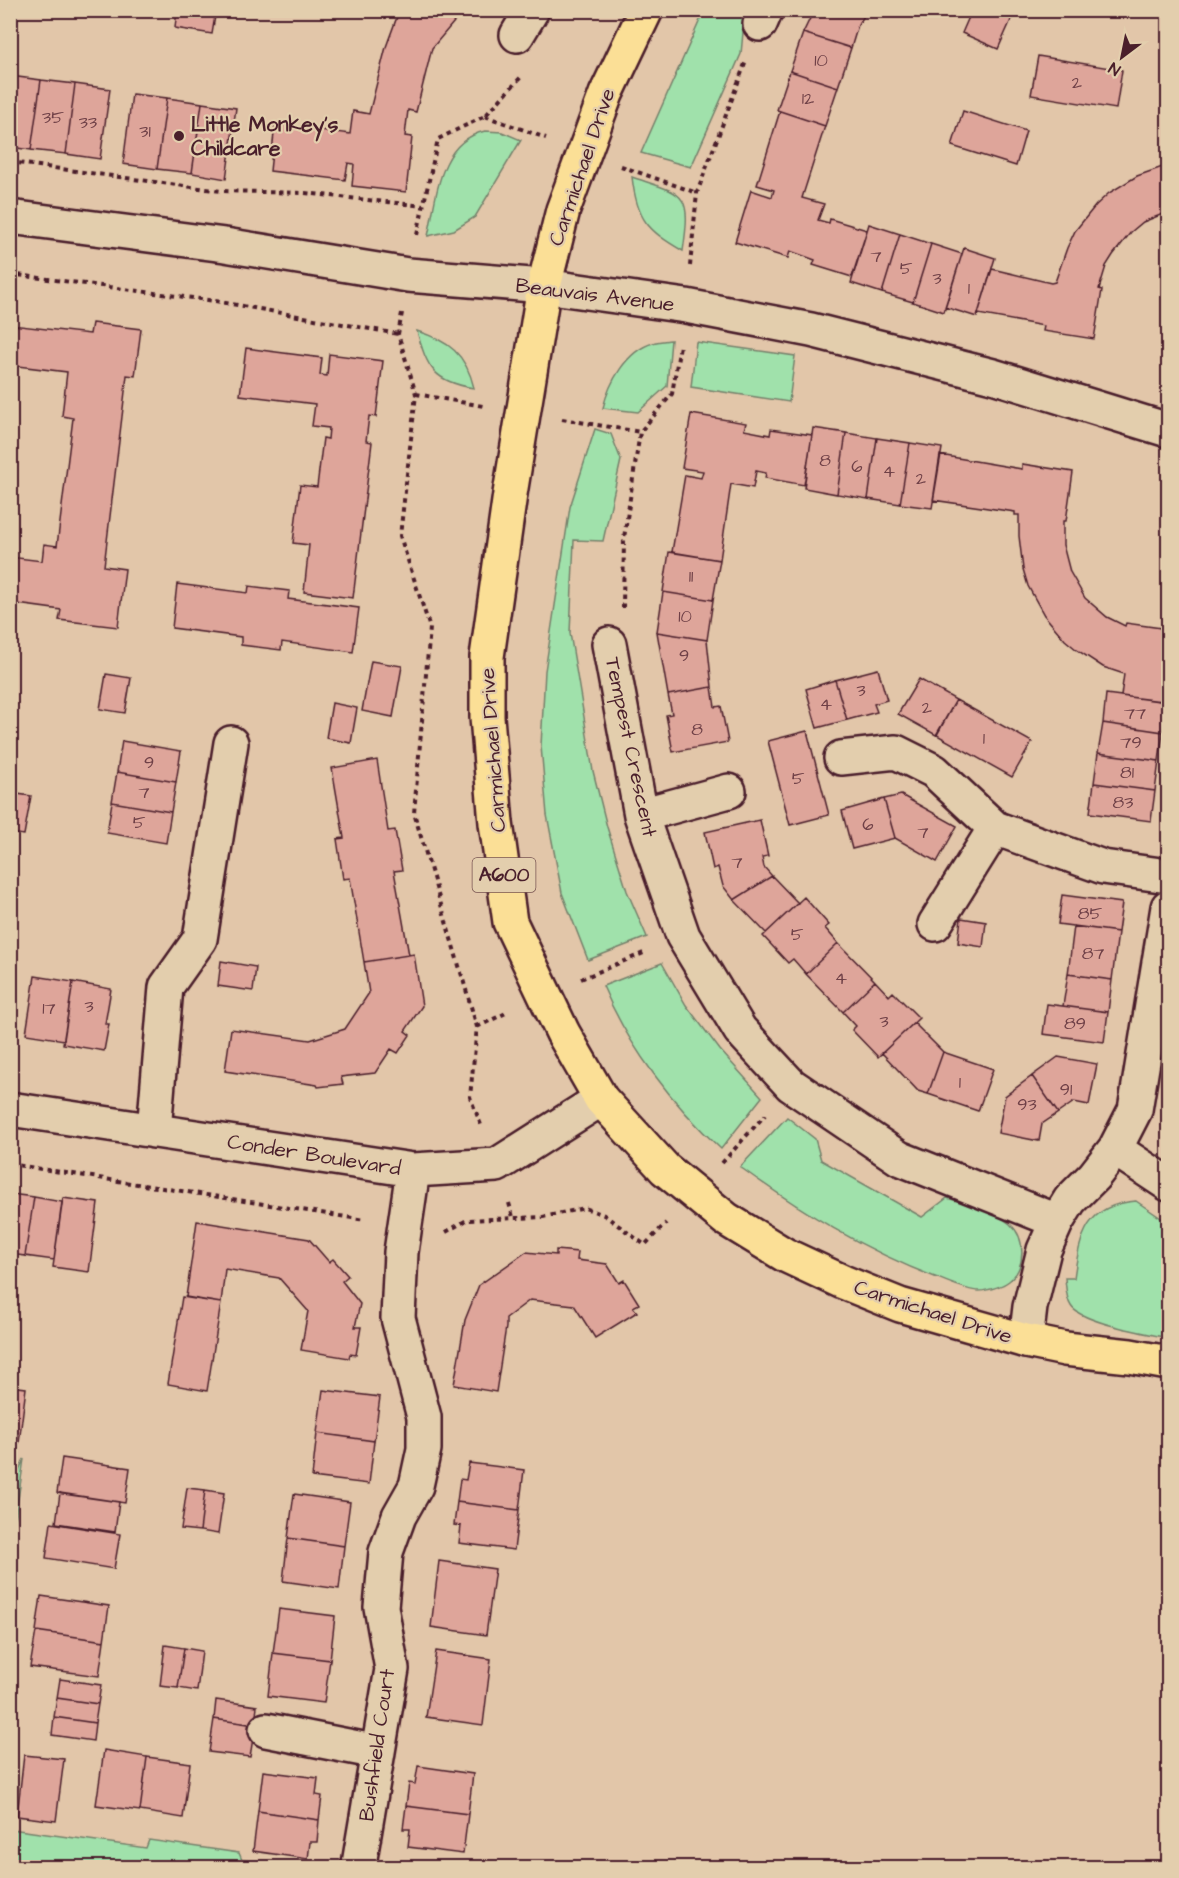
<svg xmlns="http://www.w3.org/2000/svg" width="1179" height="1878" font-family="'Architects Daughter',sans-serif">
<rect width="100%" height="100%" fill="#e2c6a9"/>
<filter id="ink" filterUnits="userSpaceOnUse"><feTurbulence type="fractalNoise" baseFrequency=".0167" numOctaves="2"/><feDisplacementMap in="SourceGraphic" scale="12" xChannelSelector="R" yChannelSelector="G"/><feConvolveMatrix kernelMatrix="1 2 1 2 8 2 1 2 1" color-interpolation-filters="sRGB"/></filter>
<g filter="url(#ink)">
<path fill="#a0e1ab" stroke="#75806b" stroke-width="1.5" d="M704,11H745L741,54L691,167L641,153Z
M485,131L502,132L521,140L475,217L454,230L428,236C437,197 438,142 485,131Z
M632,177C685,195 692,191 683,251C647,230 637,220 632,177Z
M417,331C449,341 466,354 474,388C434,382 427,368 417,331Z
M671,340L667,386L638,412L603,408C609,383 626,351 653,343C658,341 665,341 671,340Z
M696,342L795,356L789,402L691,387Z
M595,429L611,434L621,460L603,541L574,540L570,633L593,771L607,827L627,891L647,937L588,960L562,893L547,815L541,746L545,671L570,507Z
M662,963L686,1005L720,1050L762,1097L721,1149C673,1105 628,1046 603,986Z
M787,1117L815,1139L821,1160L922,1217L947,1198C968,1204 993,1210 1010,1224C1026,1238 1026,1268 1009,1281C1003,1286 987,1291 979,1291C967,1291 946,1281 935,1277C864,1250 801,1211 740,1167Z
M1136,1201L1167,1222L1168,1221V1338C1148,1333 1081,1323 1071,1306C1066,1299 1066,1287 1065,1278H1074C1080,1235 1086,1205 1136,1201Z
M24,1459L12,1540L11,1544V1477L18,1472Z
M11,1829L146,1848L149,1840L239,1853L242,1860L299,1867H11Z"/>
<path fill="#dea59a" stroke="#4a1f2b" stroke-width="1.5" d="M177,10H216L212,34L175,28Z
M403,10H464L432,48L416,112L408,110L405,136L412,137L406,192L352,186L354,164L348,163L345,180L270,171L275,124L350,134L353,111L369,114L386,47L397,17Z
M814,10H868L858,25L851,48L803,33Z
M972,10L1015,11L998,49L962,33Z
M803,33L851,48L838,87L790,71Z
M1038,56L1122,70L1116,109L1031,95Z
M790,71L838,87L825,126L777,110Z
M10,76L41,80L31,150L10,147Z
M41,80L75,84L66,154L31,150Z
M75,84L110,89L100,159L66,154Z
M132,94L167,98L157,169L123,164Z
M167,98L202,103L192,173L157,169Z
M202,103L236,108L226,179L192,173Z
M780,111L825,126L802,198L824,204L818,220L829,223L830,219L867,230L852,277L813,265L815,260L790,251L788,258L735,242L751,190L772,197L774,190L757,185Z
M963,111L1026,131L1016,166L952,146Z
M1168,165V212L1143,222L1131,232L1113,255L1106,266L1099,289L1102,290L1094,339L1043,331L1044,326L978,314L992,269L1051,283L1055,282L1067,248L1075,231L1096,205L1109,193L1137,176Z
M869,224L900,234L882,293L851,283Z
M900,234L931,244L913,302L882,293Z
M931,244L962,254L944,312L913,302Z
M964,248L995,258L977,317L945,307Z
M92,323L141,329L135,376L127,375L104,566L125,569L118,627L59,620L61,610L10,603V557L42,561L44,544L57,546L73,418L62,416L67,372L10,365L12,325L90,334Z
M246,348L322,358L320,375L327,376L329,354L383,361L376,417L369,416L366,441L372,442L353,598L304,592L309,545L293,543L300,485L317,487L323,438L328,439L329,428L312,426L315,404L240,395Z
M691,414L746,423L744,430L770,435L771,429L812,435L804,485L765,478L766,473L756,471L753,488L731,484L720,560L672,552L685,475L701,478L703,471L682,468Z
M813,428L846,433L837,494L804,488Z
M846,433L877,438L868,499L837,494Z
M877,438L910,443L900,504L868,499Z
M910,443L942,448L932,508L900,504Z
M940,455L1022,469V464L1073,472L1066,521H1063V545L1070,572L1085,598L1107,617L1125,626L1126,623L1168,629V680H1165L1162,701L1121,696L1124,674L1103,667L1077,650L1065,640L1044,615L1028,586L1023,569L1019,536V515H1015V512L933,500Z
M669,552L720,560L713,600L663,592Z
M177,584L248,593L249,586L289,591L288,599L359,608L353,652L282,642L281,650L241,645V637L172,628Z
M663,592L713,600L707,640L657,632Z
M657,632L707,640L712,687L668,695Z
M371,661L402,666L393,717L362,711Z
M878,669L887,700L874,704L877,712L847,720L835,680Z
M106,674L131,678L125,713L100,709Z
M919,679L956,700L936,735L898,714Z
M835,680L847,720L817,728L806,689Z
M712,687L715,707L721,706L728,742L673,752L666,715L672,714L668,695Z
M1106,694L1167,702L1163,732L1103,723Z
M956,700L1032,742L1012,777L937,735Z
M332,703L357,708L351,743L326,738Z
M1103,723L1163,732L1159,761L1098,753Z
M807,731L829,815L790,825L768,741Z
M122,741L181,751L176,782L117,772Z
M1098,753L1159,761L1155,791L1094,783Z
M377,760L388,831L395,830L402,870L394,871L409,955L364,962L350,878L343,879L337,839L344,838L332,768Z
M117,772L176,782L171,812L112,802Z
M1094,783L1155,791L1151,821L1090,813Z
M10,793L31,796L24,835L10,833Z
M901,795L957,826L937,862L895,838L884,799Z
M884,799L895,838L852,849L842,811Z
M112,802L171,812L166,843L107,833Z
M760,820L768,856L762,857L764,867L772,876L734,900L723,886L718,867L713,869L705,832Z
M772,876L798,903L766,933L734,900Z
M1062,895L1122,903L1118,932L1058,924Z
M804,897L829,925L825,928L838,943L806,974L793,959L788,963L763,936Z
M961,918L986,922L983,947L958,943Z
M1074,926L1118,932L1112,980L1068,974Z
M838,943L875,981L843,1012L806,974Z
M414,954L422,1006L405,1031L410,1035L398,1053L391,1049L375,1073L341,1077L343,1084L318,1087L317,1085L225,1071L231,1029L310,1040L345,1029L369,993L364,962Z
M221,961L256,967L253,991L218,986Z
M1068,974L1112,980L1108,1012L1063,1006Z
M35,976L73,982L64,1040L26,1034Z
M875,981L889,996L893,992L919,1018L878,1057L852,1030L856,1026L843,1012Z
M73,982L111,989L105,1024H109L104,1051L63,1044Z
M1047,1004L1108,1012L1104,1042L1043,1034Z
M914,1023L943,1052L928,1094L918,1091L882,1053Z
M943,1052L993,1069L978,1111L928,1094Z
M1058,1057L1097,1064L1089,1105L1074,1102L1058,1113L1032,1076Z
M1032,1076L1058,1113L1042,1124L1039,1141L998,1133L1005,1096Z
M10,1194L34,1197L25,1256L10,1254Z
M34,1197L62,1202L54,1260L25,1256Z
M63,1198L98,1203L89,1272L53,1267Z
M197,1221L309,1239L329,1262L333,1259L348,1276L342,1281L360,1304L355,1327H361L356,1355L350,1354L349,1358L301,1350L308,1311L279,1278L225,1269L221,1303L186,1297Z
M556,1250L578,1252L577,1260L607,1264L619,1283L624,1280L639,1304L633,1307L637,1312L595,1338L574,1305L530,1300L506,1318V1327L496,1392L454,1385L465,1320L479,1285L526,1252L556,1255Z
M182,1297L221,1303L207,1391L168,1384Z
M10,1386L26,1388L19,1443L10,1442Z
M323,1390L380,1397L374,1441L317,1433Z
M317,1433L374,1441L369,1484L312,1477Z
M62,1458L130,1468L125,1503L57,1493Z
M469,1463L524,1470L519,1510L457,1502L460,1479L466,1480Z
M187,1488L205,1490L200,1531L181,1529Z
M205,1490L224,1493L218,1534L200,1531Z
M60,1493L119,1502L115,1532L56,1523Z
M294,1494L350,1502L344,1546L288,1538Z
M457,1502L519,1510L514,1550L459,1543L461,1526L454,1525Z
M51,1523L120,1534L114,1569L46,1558Z
M288,1538L344,1546L339,1589L283,1581Z
M439,1561L495,1569L486,1635L431,1627Z
M41,1596L109,1606L104,1641L36,1631Z
M279,1609L335,1616L330,1660L273,1653Z
M36,1631L104,1641L99,1676L30,1667Z
M165,1645L184,1648L178,1688L160,1686Z
M184,1648L202,1651L197,1691L178,1688Z
M436,1651L491,1659L483,1725L426,1717Z
M273,1653L330,1660L324,1703L268,1696Z
M60,1679L101,1685L98,1704L57,1698Z
M57,1698L98,1704L95,1723L54,1717Z
M216,1700L257,1706L255,1725L214,1719Z
M54,1717L95,1723L93,1741L52,1735Z
M214,1719L255,1725L250,1757L209,1752Z
M104,1750L147,1757L140,1811L96,1805Z
M24,1755L64,1759L56,1821L17,1816Z
M147,1757L190,1763L183,1818L140,1811Z
M418,1766L473,1774L468,1814L406,1806L409,1783L415,1784Z
M263,1771L318,1778L316,1795L322,1796L319,1820L258,1811Z
M406,1806L468,1814L463,1854L408,1847L410,1829H403Z
M258,1811L319,1820L317,1842H310L308,1859L253,1851Z"/>
<g fill="none" stroke-linecap="round" stroke-linejoin="round">
<g stroke="#4a1f2b" stroke-width="38">
<path id="minor" d="M760,24L766,10
M517,35L532,10
M10,217L225,245L408,275L544,286L686,306L811,330L993,376L1168,430
M609,644L641,815L683,936L740,1030L791,1085L899,1158L1057,1221
M841,758L896,752L934,771L995,828L1103,867L1168,876
M641,815L729,791
M935,924L995,828
M10,1109L413,1170L497,1165L601,1099
M154,1131L166,987L200,939L231,743
M1115,1149L1168,1184
M1026,1341L1030,1307L1044,1250L1057,1221L1070,1200L1094,1176L1115,1149L1135,1110L1168,907
M266,1730L378,1752
M359,1864L392,1669L381,1607L386,1552L399,1516L416,1486L424,1449V1417L398,1318L401,1252L413,1170"/>
</g>
<g stroke="#4a1f2b" stroke-width="38">
<path id="major" d="M646,10L606,94L563,210L544,286L510,494L487,657V717L496,823L510,922L563,1033L601,1099L665,1169L726,1219L785,1255L843,1282L900,1305L1026,1341L1065,1349L1130,1356L1168,1363"/>
</g>
<path stroke="#4a1f2b" stroke-width="4" stroke-dasharray="4.5 4.5" stroke-linecap="butt" d="M485,116L546,138
M10,162L221,191L305,193L423,206
M621,166L697,193
M417,235L438,139L485,116L522,76
M690,266L697,193L746,61
M10,274L215,301L398,334
M402,313L398,334L416,394L400,536L430,628L414,813L477,1027L470,1097L481,1125
M416,394L483,406
M562,419L640,432
M623,608L624,538L640,432L672,394L680,345
M581,979L646,952
M477,1027L508,1012
M722,1163L765,1115
M10,1164L365,1220
M509,1203L513,1217
M446,1232L467,1220L543,1217L585,1208L604,1215L645,1245L666,1223"/>
<use href="#minor" stroke="#e3cead" stroke-width="33"/>
<use href="#major" stroke="#fbdf96" stroke-width="33"/>
</g>
</g>
<circle fill="#4a1f2b" stroke="#e3cead" stroke-width="2" cx="179" cy="136" r="6"/>
<g text-anchor="middle" dominant-baseline="central" stroke-width="4.5" stroke-linejoin="round" paint-order="stroke">
<g font-size="18" fill="#6f4047">
<text x="821" y="60">10</text>
<text x="1077" y="82">2</text>
<text x="808" y="98">12</text>
<text x="53" y="117">35</text>
<text x="88" y="122">33</text>
<text x="145" y="131">31</text>
<text x="876" y="256">7</text>
<text x="906" y="268">5</text>
<text x="937" y="278">3</text>
<text x="969" y="288">1</text>
<text x="825" y="460">8</text>
<text x="857" y="466">6</text>
<text x="889" y="471">4</text>
<text x="921" y="478">2</text>
<text x="691" y="576">11</text>
<text x="685" y="616">10</text>
<text x="684" y="655">9</text>
<text x="861" y="690">3</text>
<text x="826" y="704">4</text>
<text x="927" y="707">2</text>
<text x="1135" y="713">77</text>
<text x="697" y="729">8</text>
<text x="984" y="738">1</text>
<text x="1131" y="742">79</text>
<text x="149" y="762">9</text>
<text x="1127" y="772">81</text>
<text x="798" y="778">5</text>
<text x="144" y="792">7</text>
<text x="1123" y="802">83</text>
<text x="139" y="822">5</text>
<text x="868" y="824">6</text>
<text x="923" y="832">7</text>
<text x="737" y="862">7</text>
<text x="1090" y="913">85</text>
<text x="797" y="934">5</text>
<text x="1093" y="953">87</text>
<text x="841" y="978">4</text>
<text x="89" y="1006">3</text>
<text x="49" y="1008">17</text>
<text x="884" y="1021">3</text>
<text x="1075" y="1023">89</text>
<text x="960" y="1082">1</text>
<text x="1066" y="1089">91</text>
<text x="1027" y="1104">93</text>
</g>
<rect fill="#e3cead" stroke="#785452" stroke-width="1.5" x="472.5" y="858" width="63" height="34" rx="4.5"/>
<g font-size="20" font-weight="bold" fill="#4a1f2b">
<text x="504" y="875">A600</text>
</g>
<g font-size="21" font-weight="bold" fill="#4a1f2b" stroke="#e3cead" text-anchor="start">
<text x="191" y="124">Little Monkey's<tspan x="191" dy="24">Childcare</tspan></text>
</g>
<g font-size="21" fill="#4a1f2b" stroke="#e3cead">
<text transform="translate(582 167) rotate(-71)">Carmichael Drive</text>
<text transform="translate(595 295) rotate(7)">Beauvais Avenue</text>
<text transform="translate(631 747) rotate(78)">Tempest Crescent</text>
<text transform="translate(493 750) rotate(-94)">Carmichael Drive</text>
<text transform="translate(314 1155) rotate(9)">Conder Boulevard</text>
<text transform="translate(933 1312) rotate(18)">Carmichael Drive</text>
<text transform="translate(377 1745) rotate(-82)">Bushfield Court</text>
</g>
</g>
<rect width="1179" height="1878" fill="none" stroke="#e3cead" stroke-width="36"/>
<rect x="18" y="18" width="1143" height="1842" fill="none" stroke="#4a1f2b" stroke-width="2" filter="url(#ink)"/>
<g transform="translate(1122 57) rotate(212)" stroke="#e3cead" stroke-width="4.5" paint-order="stroke">
<path d="M0-4.5L10 22L0 15L-10 22Z" fill="#4a1f2b"/>
<text y="-9" font-size="16" font-weight="bold" text-anchor="middle" fill="#4a1f2b">N</text>
</g>
</svg>
